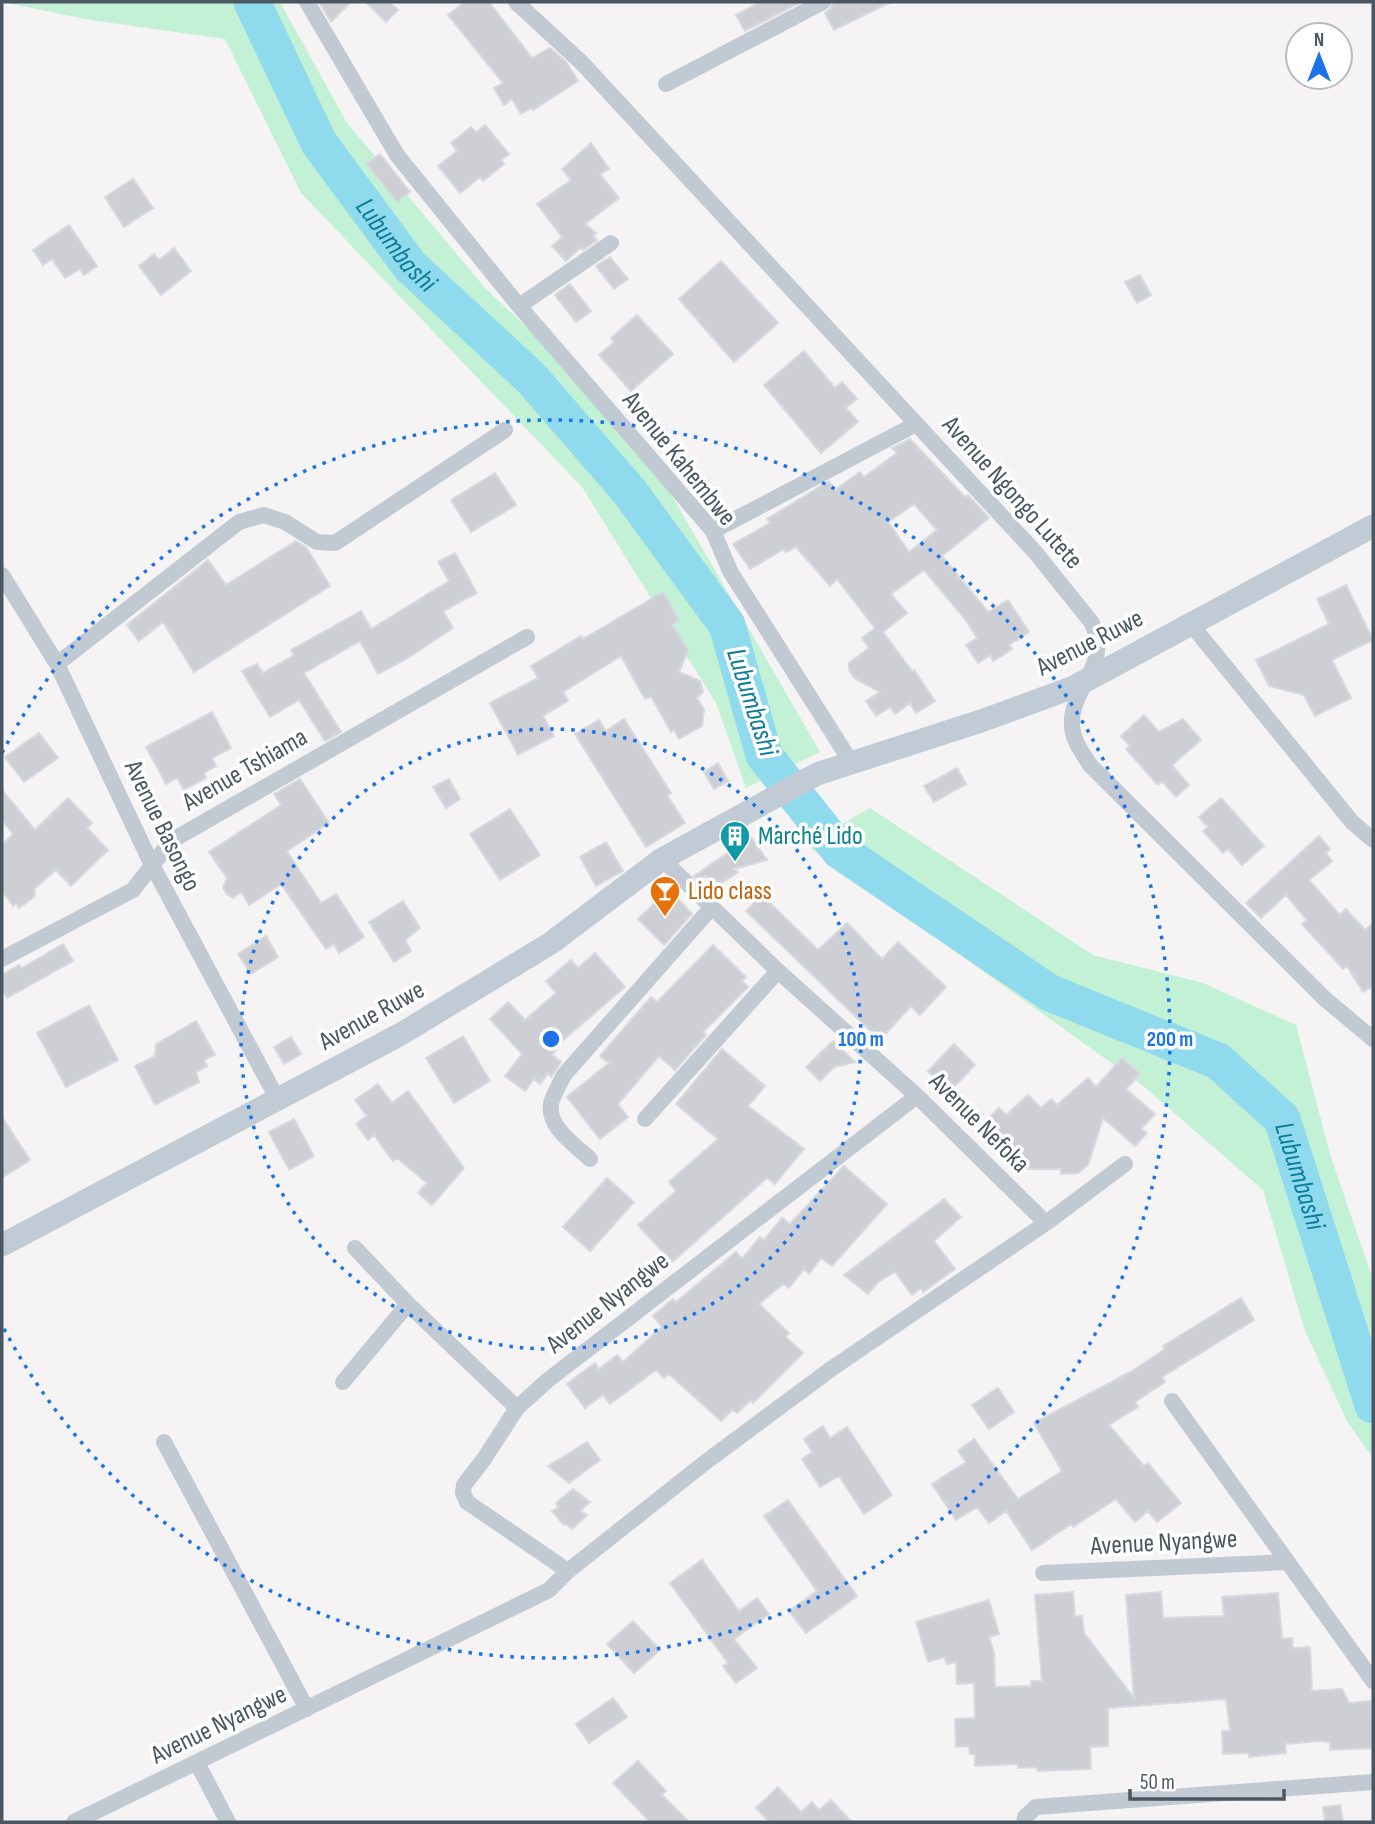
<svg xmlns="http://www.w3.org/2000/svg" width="1375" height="1824" font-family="'Sofia Sans Condensed',sans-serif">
<rect width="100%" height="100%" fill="#f5f3f3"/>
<path fill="#c3f1d5" d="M2,2H280L347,123L486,289L631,425L820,752L746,788L716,703L582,487L301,193L225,39L90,20Z
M870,808L1093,955L1203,983L1296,1025L1330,1154L1373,1280V1458L1347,1421L1305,1331L1263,1190L1141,1084L806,845Z"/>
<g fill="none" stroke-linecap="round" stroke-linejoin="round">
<path stroke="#90daee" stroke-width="37" id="s1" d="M252,2L319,143L410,266L531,378L629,491L727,625L764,755L840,851L1050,993L1218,1061L1282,1119L1373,1405"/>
</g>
<path fill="#cdcfd5" stroke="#d7d9de" stroke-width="2" fill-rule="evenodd" d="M319,2H351L331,22Z
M366,2H389L398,10L386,22Z
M465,2H489L532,58L550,48L566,62L578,81L533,110L531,108L521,114L512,99L504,105L494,88L503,83L448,15Z
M760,2H801L745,31L736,15Z
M833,2H891L834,30L825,13L831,8Z
M485,125L509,154L501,160L504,164L483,181L480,177L460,193L438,166L457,151L451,143L471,127L476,132Z
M591,143L609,169L600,174L619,198L585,224L596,233L593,236L597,240L583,250L581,247L566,261L552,246L562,237L537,204L571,180L562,169Z
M380,154L410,192L397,202L367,164Z
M133,179L153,208L124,227L105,197Z
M69,225L97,266L84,275L80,269L65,278L52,259L43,265L33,250Z
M174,248L191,271L161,295L139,266L154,254L159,260Z
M610,257L628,279L614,289L596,266Z
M721,261L778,323L734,362L679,299Z
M1140,275L1151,295L1137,303L1125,282Z
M570,284L591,311L576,322L555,295Z
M637,315L673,354L631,391L599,355L614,342L611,338Z
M804,351L835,388L842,382L857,399L846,408L858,422L821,453L764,385Z
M910,439L965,497L968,495L989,518L942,556L988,612L1008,600L1029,632L1009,645L1012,649L993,661L990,655L978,663L966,645L977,638L965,619L924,570L891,594L907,613L883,632L912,671L914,670L935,701L916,713L910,703L895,714L890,707L876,716L866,701L880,692L854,678L849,670V663L869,648L862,638L875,628L837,579L830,586L796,547L786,552L784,549L750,569L733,544L770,523L767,519L829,481L835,490L860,472L864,477L897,453L892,448ZM914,504L937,530L909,552L888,522Z
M495,473L516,505L471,532L451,500Z
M296,541L306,547L330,586L194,672L163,622L139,641L127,625L208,560L226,585Z
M455,553L477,593L443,611L453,628L403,661L378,674L360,641L304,673L341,732L325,741L299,700L270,717L242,671L257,664L263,673L294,655L291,650L361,611L371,629L449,581L438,562Z
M1346,585L1373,640L1332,660L1351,698L1315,716L1304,695L1269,686L1256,660L1329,624L1317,599Z
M663,592L679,620L672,624L688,650L679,672L700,681L703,692L697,698L704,709L702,726L679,739L674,730L671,732L651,696L645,699L621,656L563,692L568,701L543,716L554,736L518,755L490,703L538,678L531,666L581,636L583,639Z
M212,712L231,748L212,758L216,766L204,773L206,778L184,790L177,778L166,784L146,747Z
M1144,715L1159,732L1183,719L1201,740L1172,765L1189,785L1176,797L1163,782L1157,784L1126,749L1130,746L1121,736Z
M624,719L671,793L667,795L685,823L646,847L575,734L599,720L606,731Z
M39,733L58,758L24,782L5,757Z
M718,763L728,781L714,789L704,772Z
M957,768L966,784L934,802L924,786Z
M300,779L329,823L287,851L321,903L336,894L364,937L339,953L334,944L326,949L281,884L249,905L241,892L233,898L227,894L223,888L227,878L209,852L281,805L274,794Z
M449,779L460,799L446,808L433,787Z
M2,790L35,830L68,798L92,823L87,828L108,850L71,886L56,870L34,889L35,896L19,908L16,903L13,906L2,891V845L13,834L2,820Z
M1221,798L1264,846L1242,865L1228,849L1223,853L1203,831L1208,827L1199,817Z
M510,809L540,855L500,880L470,834Z
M1319,836L1330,849L1326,853L1332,861L1309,880L1340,915L1346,909L1365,930L1373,923V986L1363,992L1347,966L1343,969L1302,924L1307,920L1286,895L1261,918L1246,903Z
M751,837L767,860L734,869L738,872L714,888L706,876L697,879L694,876Z
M606,842L623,871L596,886L580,857Z
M669,889L692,914L664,945L638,919Z
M762,895L818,950L847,923L882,959L898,942L946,987L920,1015L911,1006L880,1040L746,911Z
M403,901L420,928L405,940L411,951L394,962L369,922Z
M266,936L278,957L251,974L238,954Z
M63,944L73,961L7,998L2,989V975L19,965L22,968Z
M713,945L746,977L742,981L748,987L703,1032L706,1035L675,1070L659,1056L618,1104L628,1117L600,1139L567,1097L609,1063L600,1056L651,997L657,1002Z
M595,953L625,987L562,1041L552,1055L561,1062L551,1077L548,1073L540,1084L534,1079L525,1091L505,1076L522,1054L490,1019L508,1002L525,1020L556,993L546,981L571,960L578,968Z
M89,1005L118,1060L66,1087L37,1033Z
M196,1021L215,1055L204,1060L207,1066L196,1072L199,1082L155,1105L135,1066L155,1056L156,1044Z
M463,1036L490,1081L454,1103L426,1058Z
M291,1037L301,1054L284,1064L274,1047Z
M833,1041L855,1062L834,1067L820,1081L806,1067Z
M954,1044L975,1065L949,1092L928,1071Z
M722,1049L765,1086L748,1106L804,1149L775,1184L767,1178L672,1262L638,1225L676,1191L669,1182L718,1139L676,1104Z
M1122,1058L1140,1074L1126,1089L1155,1114L1141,1129L1147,1133L1135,1146L1103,1118L1088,1165L1078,1173L1061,1174V1169H1027L1028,1162L987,1120L999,1108L1006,1115L1028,1095L1041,1108L1051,1099L1057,1105L1088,1078L1096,1087Z
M378,1084L392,1103L408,1091L464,1168L432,1205L418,1193L427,1183L397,1158L393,1161L374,1135L368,1140L356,1124L367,1116L355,1100Z
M2,1117L30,1160L2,1178Z
M294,1119L314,1156L289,1170L269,1132Z
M844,1166L887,1204L832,1266L821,1258L809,1274L804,1269L789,1288L783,1284L759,1304L789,1333L786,1337L803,1353L753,1403L751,1400L737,1413L732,1410L721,1421L669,1374L664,1378L656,1370L610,1404L603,1395L585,1408L567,1384L595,1363L599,1369L617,1355L623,1362L662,1327L653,1316L673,1299L676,1302L736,1252L742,1259L760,1237L764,1240L782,1218L790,1224Z
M607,1178L634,1202L590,1251L563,1227Z
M944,1199L961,1217L934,1241L955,1269L923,1292L921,1288L912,1295L895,1272L878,1282L868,1294L844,1275Z
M1241,1298L1254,1320L1162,1377L1165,1382L1135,1402L1138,1407L1109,1425L1144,1466L1148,1463L1181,1503L1157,1522L1148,1511L1135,1522L1116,1499L1073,1527L1071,1524L1032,1550L1006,1511L989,1523L977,1507L956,1520L932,1484L966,1462L958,1451L974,1439L1018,1499L1062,1471L1034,1423L1132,1371L1165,1349L1163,1346Z
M998,1388L1014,1412L989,1429L972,1405Z
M823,1426L830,1438L847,1427L892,1495L864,1514L839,1476L820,1487L802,1459L812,1452L804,1439Z
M587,1442L600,1460L569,1483L548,1466Z
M573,1489L590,1502L580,1511L587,1515L572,1529L565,1523L564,1525L552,1511L558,1508L556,1503Z
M788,1500L857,1596L806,1633L789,1611L817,1591L764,1516Z
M702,1560L739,1611L757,1598L769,1614L734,1639L757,1668L736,1683L723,1666L728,1663L670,1583Z
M1073,1592L1075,1617L1082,1616L1084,1633L1134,1698L1126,1595L1161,1592L1163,1618L1224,1616L1222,1597L1278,1593L1282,1639L1292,1638L1293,1648L1310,1647L1312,1691L1342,1689L1349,1703L1371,1701L1373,1748L1330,1750V1742L1320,1741L1285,1744L1286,1753L1249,1757L1248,1753L1223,1754L1222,1731H1230L1226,1699L1108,1708V1746L1090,1747L1091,1769L1038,1771L1037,1767L1018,1768V1764L975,1766V1754H970L969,1746L956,1747L955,1719L975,1718L974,1683L957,1684L956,1662L947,1664L944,1657L928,1662L916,1622L989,1600L999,1634L989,1637L994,1653L995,1687L1031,1686V1681H1042L1035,1595Z
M633,1621L660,1650L634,1673L607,1644Z
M613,1698L627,1717L589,1743L576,1724Z
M638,1761L666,1791L662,1795L689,1822H650L613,1783Z
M778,1787L801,1812L812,1802L819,1810L831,1800L852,1822H769L756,1808Z
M1340,1805L1343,1822H1325L1323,1807Z"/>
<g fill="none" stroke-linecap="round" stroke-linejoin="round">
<path stroke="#c1cad2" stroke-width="16" d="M307,2L397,155L519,306
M516,2L581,62L1035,552L1092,623C1112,667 1069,688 1072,726C1073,741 1082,752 1090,765L1325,999L1373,1039
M666,84L823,2
M611,243L519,306L713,531L730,571L851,762
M713,531L916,424
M2,575L57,664L152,865L278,1100
M1190,623L1352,822L1373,840
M57,664L239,522L264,515L285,522L317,542L335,543L505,430
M662,859L778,971L917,1096L1046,1223
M2,959L133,890L171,841L527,637
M645,1119L778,971
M590,1159C574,1144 544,1125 552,1100C555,1092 560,1083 564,1075L712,907
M355,1248L408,1304L517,1408
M343,1382L408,1304
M1172,1401L1373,1681
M164,1442L307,1709
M568,1571L467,1502L463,1493L464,1485L484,1459L517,1408L548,1380L917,1096
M1043,1573L1287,1562
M197,1763L228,1822
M74,1822L549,1590L568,1571L707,1461L831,1369L1046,1223L1125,1164
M1024,1822L1025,1817L1036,1807L1373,1782"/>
<path stroke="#c1cbd6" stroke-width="23" d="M2,1245L401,1034L551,943L662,859L817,774L981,721L1074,687L1373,526"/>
</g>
<g fill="none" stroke="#1a73e8" stroke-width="3.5" stroke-dasharray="3.5 7">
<circle cx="551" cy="1039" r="310"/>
<path d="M2 753A619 619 0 1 1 2 1325"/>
</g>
<defs>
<g id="building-pin" transform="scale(1.575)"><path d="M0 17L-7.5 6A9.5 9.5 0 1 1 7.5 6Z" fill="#0f9aa8" stroke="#fff"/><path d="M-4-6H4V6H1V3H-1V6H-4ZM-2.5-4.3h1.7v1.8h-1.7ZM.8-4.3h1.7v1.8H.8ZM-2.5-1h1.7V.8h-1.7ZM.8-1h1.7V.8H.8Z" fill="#fff"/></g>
<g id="bar-pin" transform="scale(1.575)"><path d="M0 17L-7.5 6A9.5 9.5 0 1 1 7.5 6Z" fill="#e8710a" stroke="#fff"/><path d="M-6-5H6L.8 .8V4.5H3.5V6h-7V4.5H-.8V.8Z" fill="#fff"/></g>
</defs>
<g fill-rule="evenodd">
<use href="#building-pin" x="735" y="836"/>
<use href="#bar-pin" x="665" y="891"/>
</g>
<g text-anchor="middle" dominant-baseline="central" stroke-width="7" stroke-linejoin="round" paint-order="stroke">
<g font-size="26" fill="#4a5661" stroke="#fff">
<text transform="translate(679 459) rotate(51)">Avenue Kahembwe</text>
<text transform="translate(1012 493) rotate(48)">Avenue Ngongo Lutete</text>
<text transform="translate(1090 643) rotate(-27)">Avenue Ruwe</text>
<text transform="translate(245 770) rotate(-30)">Avenue Tshiama</text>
<text transform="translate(162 826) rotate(64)">Avenue Basongo</text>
<text transform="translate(372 1016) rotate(-29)">Avenue Ruwe</text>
<text transform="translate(979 1123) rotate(45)">Avenue Nefoka</text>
<text transform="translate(608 1303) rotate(-38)">Avenue Nyangwe</text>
<text transform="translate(1164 1543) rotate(-3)">Avenue Nyangwe</text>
<text transform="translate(219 1725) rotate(-26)">Avenue Nyangwe</text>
</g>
<g font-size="26" fill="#0d838f" stroke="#fff" text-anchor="start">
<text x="758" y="836">Marché Lido</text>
</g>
<g font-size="26" fill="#c56008" stroke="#fff" text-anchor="start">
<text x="688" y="891">Lido class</text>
</g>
<g font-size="28" font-style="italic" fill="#0c7c9b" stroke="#fff">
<text stroke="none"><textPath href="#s1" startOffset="284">Lubumbashi</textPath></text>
<text transform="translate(752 702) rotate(72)">Lubumbashi</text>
<text stroke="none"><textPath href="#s1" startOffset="1628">Lubumbashi</textPath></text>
</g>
</g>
<circle cx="551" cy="1039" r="10" fill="#1a73e8" stroke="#fff" stroke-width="3.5"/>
<g font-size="21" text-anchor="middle" font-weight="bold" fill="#1a73e8" stroke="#fff" stroke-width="7" stroke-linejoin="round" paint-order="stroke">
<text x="861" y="1046">100 m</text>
<text x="1170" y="1046">200 m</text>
</g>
<rect width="1375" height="1824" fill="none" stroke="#4a5661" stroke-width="7"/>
<g transform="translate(1319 56)"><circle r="33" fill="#ffffff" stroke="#b7bbc0" stroke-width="2"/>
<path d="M0-5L12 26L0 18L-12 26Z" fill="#1a73e8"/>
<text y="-10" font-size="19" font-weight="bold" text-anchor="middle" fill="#4a5661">N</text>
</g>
<path d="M1130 1789v10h154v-10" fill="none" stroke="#4a5661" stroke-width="3.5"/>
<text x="1140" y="1789" font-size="21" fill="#4a5661" stroke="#ffffff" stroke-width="5" paint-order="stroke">50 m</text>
</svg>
